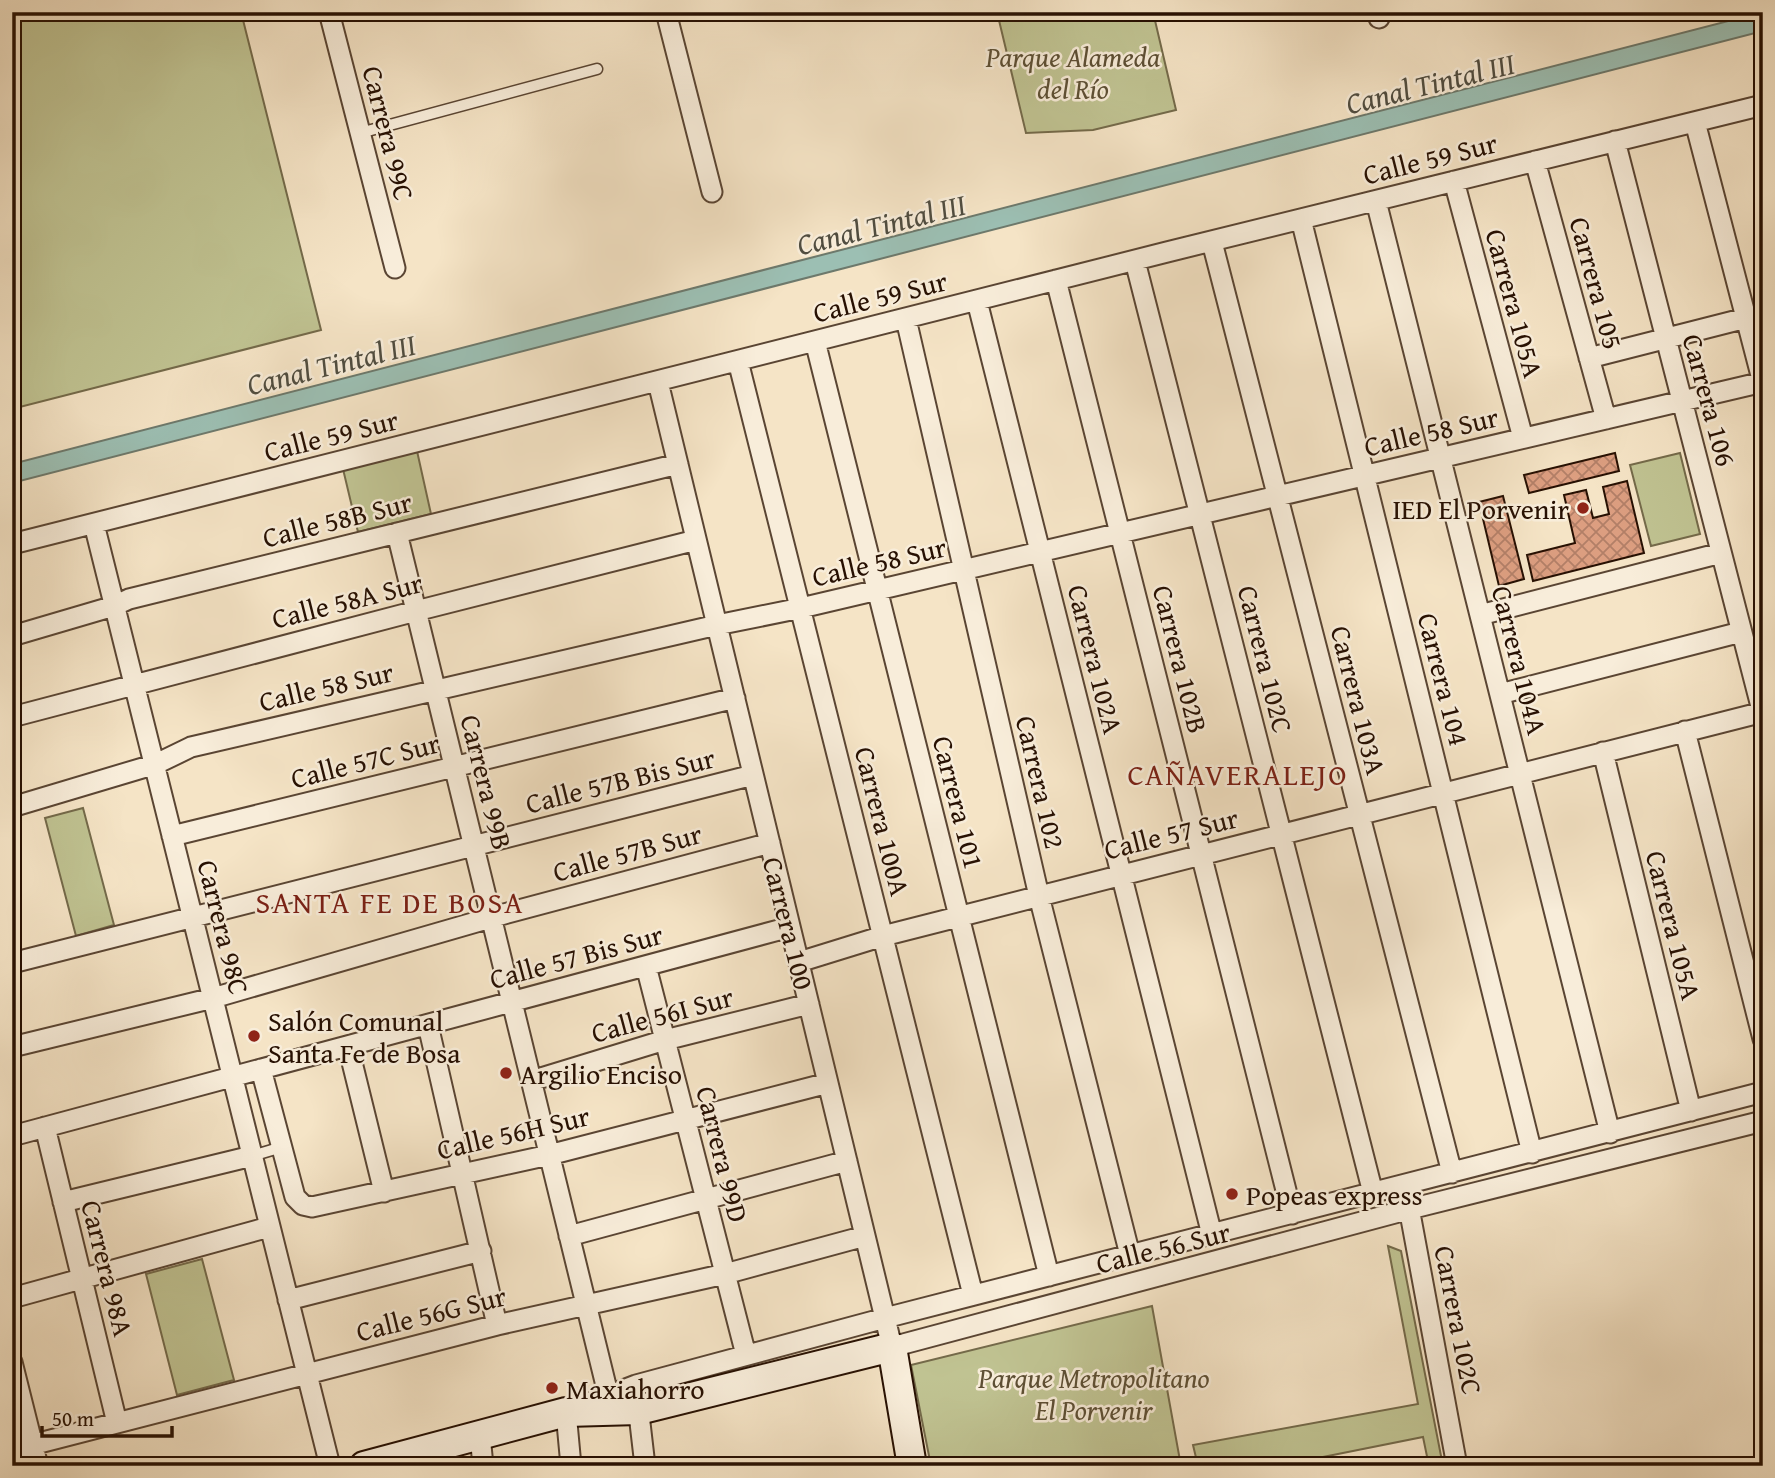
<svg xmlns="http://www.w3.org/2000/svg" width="1775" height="1478" font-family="'Gentium Book Plus',serif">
<defs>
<pattern id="building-cross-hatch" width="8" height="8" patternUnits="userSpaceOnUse" patternTransform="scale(1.75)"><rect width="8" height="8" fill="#dc9e80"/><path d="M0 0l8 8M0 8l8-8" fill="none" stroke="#b27f67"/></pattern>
</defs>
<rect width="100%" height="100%" fill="#f5e4c6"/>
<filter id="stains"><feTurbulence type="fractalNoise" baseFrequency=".00286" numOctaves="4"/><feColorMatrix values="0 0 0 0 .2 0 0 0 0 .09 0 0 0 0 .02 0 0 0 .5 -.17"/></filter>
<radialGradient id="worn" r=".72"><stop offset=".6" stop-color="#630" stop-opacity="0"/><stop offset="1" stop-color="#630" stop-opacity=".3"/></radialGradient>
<path fill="#c0c392" stroke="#746a4a" stroke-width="2" d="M12,12H241L321,330L12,409Z
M997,12H1153L1176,110L1093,130L1026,133Z
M417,451L431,514L358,532L343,469Z
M1680,453L1700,534L1651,546L1630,465Z
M83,808L114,925L76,936L45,818Z
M1388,1246L1401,1251L1443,1466H1429L1423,1437L1278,1466H1198L1193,1445L1418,1404Z
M202,1259L234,1380L177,1395L146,1274Z
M1152,1306L1181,1466H931L911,1365Z"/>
<path fill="#9cbfb3" stroke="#6d796c" stroke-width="2" d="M1763,12V31L12,483V464Z"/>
<path fill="url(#building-cross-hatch)" stroke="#271002" stroke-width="2" d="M1615,453L1619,471L1529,493L1524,475Z
M1627,481L1644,553L1533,581L1527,555L1575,543L1564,495L1586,490L1593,518L1609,514L1603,487Z
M1503,496L1524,579L1499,586L1479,502Z"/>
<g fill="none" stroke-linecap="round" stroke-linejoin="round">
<g stroke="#5a4533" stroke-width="13">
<path id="lane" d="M360,133L597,69
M252,1156L282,1147"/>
</g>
<g stroke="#5a4533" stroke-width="23">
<path id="street" d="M329,12L395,268
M666,12L712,192
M1378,12L1379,18
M1695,122L1763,383
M1615,141L1763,714
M1535,161L1606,419
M1454,181L1523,438
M1376,201L1610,1133
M1301,219L1532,1153
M1212,242L1452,1173
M1135,261L1373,1193
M1056,280L1292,1214
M977,301L1212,1235
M906,319L1039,896L1130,1255
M815,341L1049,1276
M1589,358L1746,318
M738,361L973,1295
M658,382L892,1347L1410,1209L1763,1121
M94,524L330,1466
M397,533L611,1406
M12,544L1167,252L1763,105
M1480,615L1721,553
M12,636L114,606L129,599L678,464
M1500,694L1741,632
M12,717L416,611L696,540
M1685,731L1763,1039
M1603,752L1691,1111
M12,807L156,764L191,747L717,625L801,608L1763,382
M172,836L735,698
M799,962L883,936L1763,712
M12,963L753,775
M646,966L746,1355
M428,1025L497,1325
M348,1046L384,1192
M12,1047L213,998L504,914L770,843
M261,1069L295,1197L303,1205L312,1207L549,1155L828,1083
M531,1081L665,1040L809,1004
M45,1127L117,1423
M12,1136L790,927
M1407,1197L1457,1466
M63,1202L252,1156
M569,1236L847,1161
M12,1298L269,1227
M288,1300L481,1251
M12,1362L38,1466
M637,1397L645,1466
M480,1435L483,1466
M12,1450L497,1325L725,1274L865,1236
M571,1466L566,1412L636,1385L885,1318L1763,1092"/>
</g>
<g stroke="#271002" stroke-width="32">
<path id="secondary" d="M364,1466L566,1412L639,1410L892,1347L912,1466"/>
</g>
<use href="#lane" stroke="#f8edda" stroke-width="10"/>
<use href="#street" stroke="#f8edda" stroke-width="19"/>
<use href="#secondary" stroke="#f8edda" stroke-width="28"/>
</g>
<g fill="#8f2418" stroke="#f8edda" stroke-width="2.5">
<circle cx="1583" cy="508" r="7"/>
<circle cx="254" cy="1036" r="7"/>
<circle cx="506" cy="1073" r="7"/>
<circle cx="1232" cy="1194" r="7"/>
<circle cx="552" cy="1388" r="7"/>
</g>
<g text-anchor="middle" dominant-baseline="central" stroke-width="5" stroke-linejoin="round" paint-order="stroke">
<g font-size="28" font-style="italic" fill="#5d4f34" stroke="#f8edda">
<text x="1073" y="56">Parque Alameda<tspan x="1073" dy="32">del Río</tspan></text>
<text x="1094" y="1377">Parque Metropolitano<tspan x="1094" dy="32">El Porvenir</tspan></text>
</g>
<g font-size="28" fill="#271002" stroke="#f8edda">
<text transform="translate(389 133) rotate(76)">Carrera 99C</text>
<text transform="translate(1430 158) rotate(-14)">Calle 59 Sur</text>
<text transform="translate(1597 283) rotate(75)">Carrera 105</text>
<text transform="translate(880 296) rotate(-14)">Calle 59 Sur</text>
<text transform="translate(1515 303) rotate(75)">Carrera 105A</text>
<text transform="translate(1710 400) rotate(75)">Carrera 106</text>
<text transform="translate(1431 431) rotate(-13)">Calle 58 Sur</text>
<text transform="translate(331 435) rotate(-14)">Calle 59 Sur</text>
<text transform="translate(337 519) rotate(-14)">Calle 58B Sur</text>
<text transform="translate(879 561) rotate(-13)">Calle 58 Sur</text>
<text transform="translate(347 600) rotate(-14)">Calle 58A Sur</text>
<text transform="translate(1096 659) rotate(76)">Carrera 102A</text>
<text transform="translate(1181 659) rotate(76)">Carrera 102B</text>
<text transform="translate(1266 659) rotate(76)">Carrera 102C</text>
<text transform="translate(1520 660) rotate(76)">Carrera 104A</text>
<text transform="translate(1444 679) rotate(76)">Carrera 104</text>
<text transform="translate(326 686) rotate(-13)">Calle 58 Sur</text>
<text transform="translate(1359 700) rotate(76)">Carrera 103A</text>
<text transform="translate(365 760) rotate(-14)">Calle 57C Sur</text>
<text transform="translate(620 780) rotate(-14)">Calle 57B Bis Sur</text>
<text transform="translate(487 782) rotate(76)">Carrera 99B</text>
<text transform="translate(1041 782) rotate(77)">Carrera 102</text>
<text transform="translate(959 802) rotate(76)">Carrera 101</text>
<text transform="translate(883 821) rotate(76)">Carrera 100A</text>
<text transform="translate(1171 833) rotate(-14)">Calle 57 Sur</text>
<text transform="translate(627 852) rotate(-15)">Calle 57B Sur</text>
<text transform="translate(789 923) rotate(76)">Carrera 100</text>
<text transform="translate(1674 925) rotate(76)">Carrera 105A</text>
<text transform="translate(224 927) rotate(76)">Carrera 98C</text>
<text transform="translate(576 956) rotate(-15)">Calle 57 Bis Sur</text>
<text transform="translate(662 1014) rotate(-15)">Calle 56I Sur</text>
<text transform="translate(513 1132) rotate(-13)">Calle 56H Sur</text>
<text transform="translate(723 1154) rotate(76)">Carrera 99D</text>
<text transform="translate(1163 1247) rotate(-14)">Calle 56 Sur</text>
<text transform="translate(108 1268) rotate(76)">Carrera 98A</text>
<text transform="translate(431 1313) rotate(-14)">Calle 56G Sur</text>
<text transform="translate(1459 1320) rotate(79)">Carrera 102C</text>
</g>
<g font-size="28" fill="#271002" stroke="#f8edda" text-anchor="start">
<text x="1569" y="508" text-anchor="end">IED El Porvenir</text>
<text x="268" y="1020">Salón Comunal<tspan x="268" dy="32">Santa Fe de Bosa</tspan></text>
<text x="520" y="1073">Argilio Enciso</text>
<text x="1246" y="1194">Popeas express</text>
<text x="566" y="1388">Maxiahorro</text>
</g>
<g font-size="30" font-style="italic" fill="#504d40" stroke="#f8edda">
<text transform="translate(1430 83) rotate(-14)">Canal Tintal III</text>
<text transform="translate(881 224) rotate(-14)">Canal Tintal III</text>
<text transform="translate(331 364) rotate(-14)">Canal Tintal III</text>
</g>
<g font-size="30" letter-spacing="2" fill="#7a1f14" stroke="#f8edda">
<text x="1238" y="774">CAÑAVERALEJO</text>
<text x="390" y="902">SANTA FE DE BOSA</text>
</g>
</g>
<rect width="1775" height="1478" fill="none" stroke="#f5e4c6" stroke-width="42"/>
<rect x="14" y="14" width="1747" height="1450" fill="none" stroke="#271002" stroke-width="3.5"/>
<rect x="21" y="21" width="1733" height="1436" fill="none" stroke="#271002" stroke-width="2"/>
<path d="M42 1426v10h130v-10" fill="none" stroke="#271002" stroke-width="3.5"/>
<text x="52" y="1426" font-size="21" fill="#271002" stroke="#f8edda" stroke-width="5" paint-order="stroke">50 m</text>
<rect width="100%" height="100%" filter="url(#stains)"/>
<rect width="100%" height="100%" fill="url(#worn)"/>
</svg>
